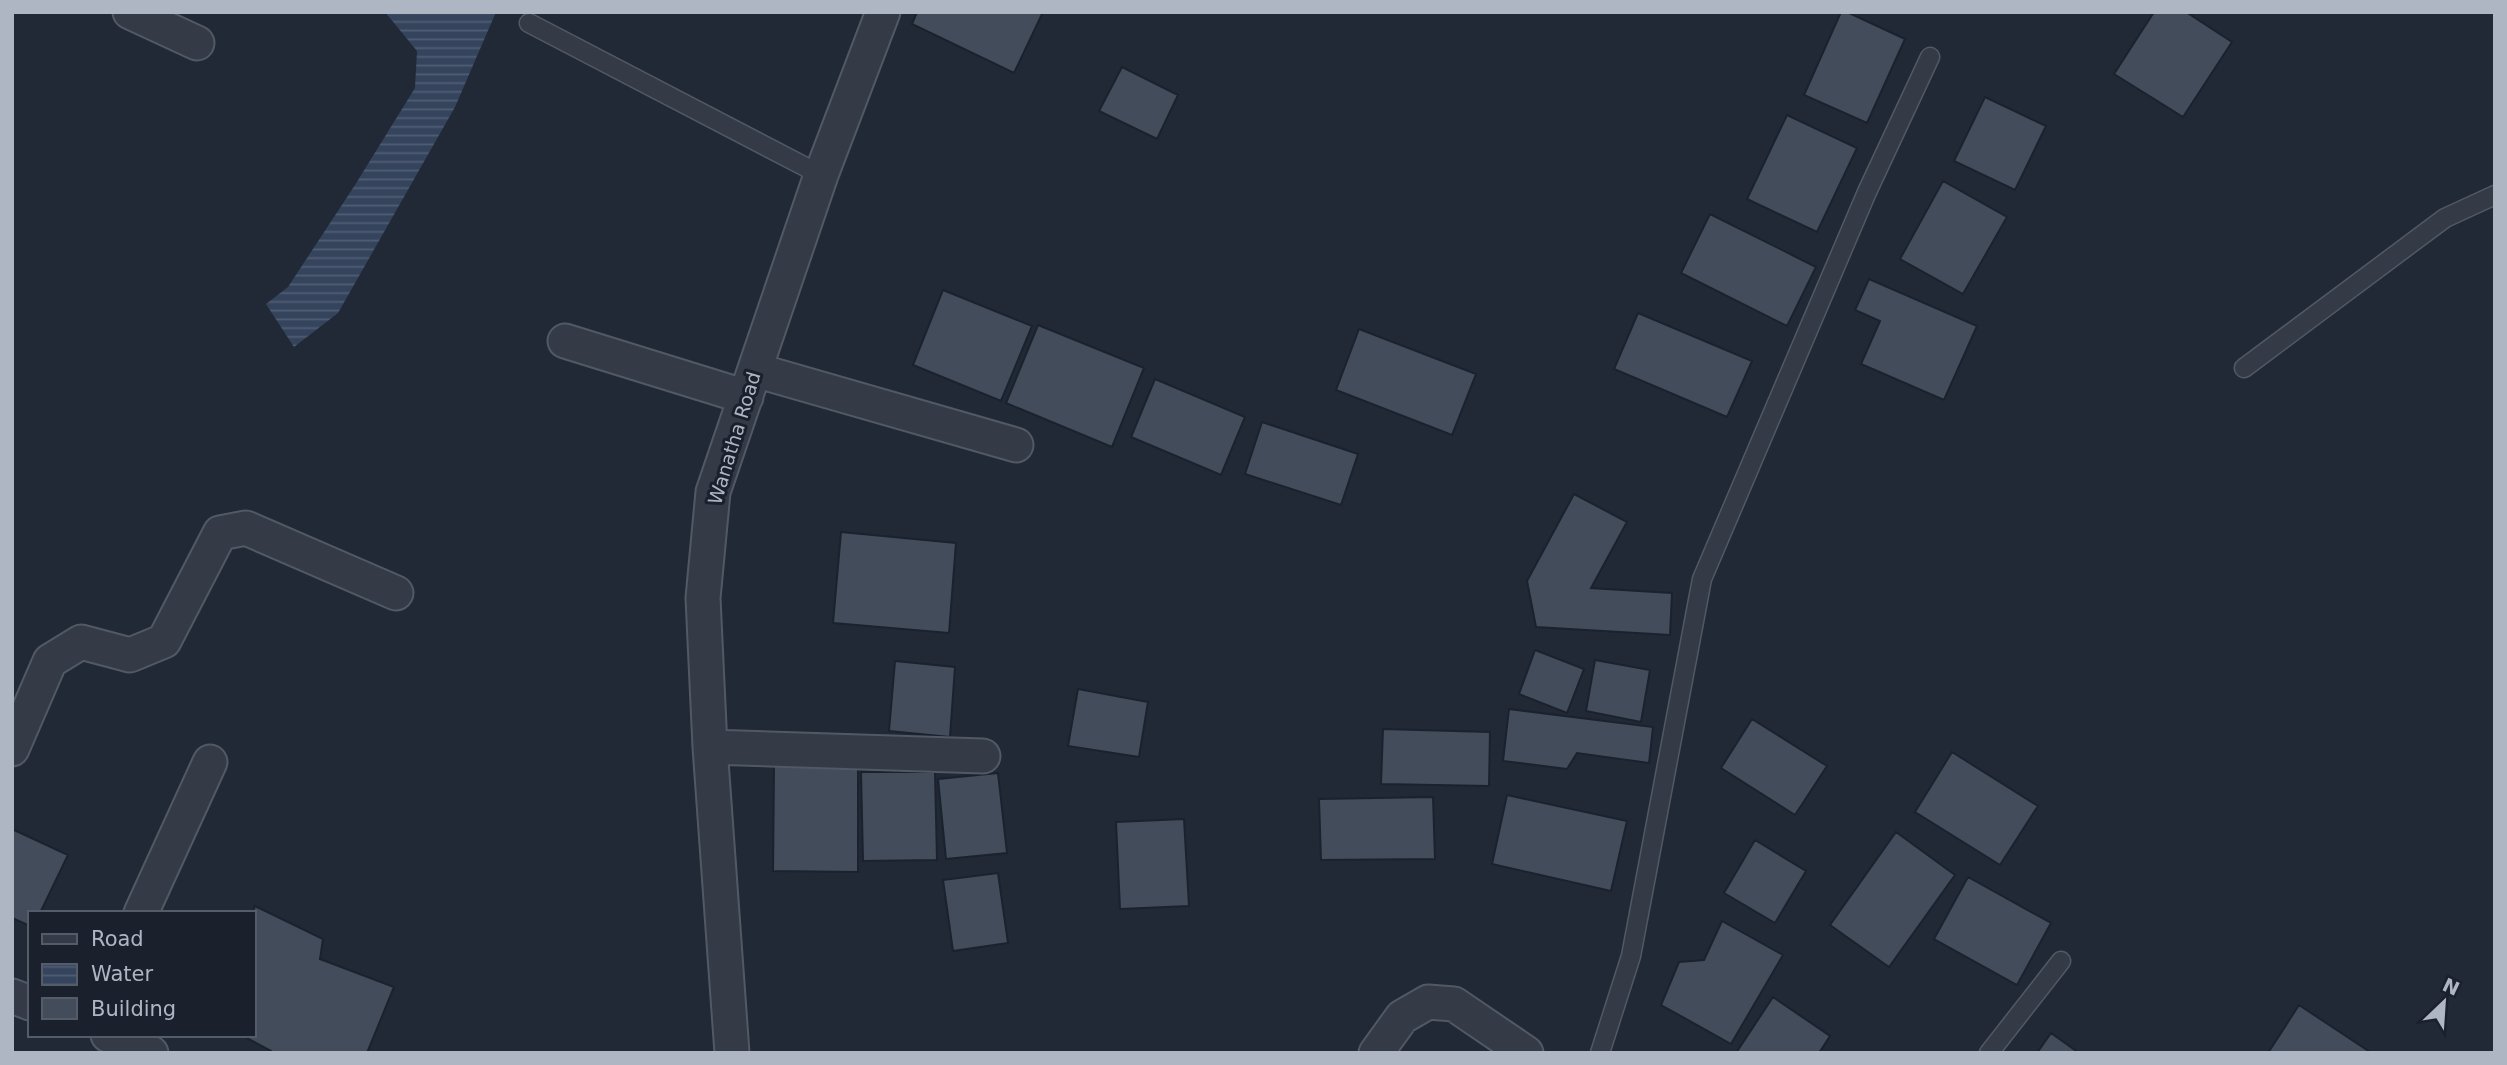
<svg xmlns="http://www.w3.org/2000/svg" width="2507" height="1065" font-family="'DejaVu Sans',sans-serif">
<defs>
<pattern id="water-rules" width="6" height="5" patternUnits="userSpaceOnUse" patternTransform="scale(1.75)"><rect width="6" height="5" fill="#35445d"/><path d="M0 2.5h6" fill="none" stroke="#505d73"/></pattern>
</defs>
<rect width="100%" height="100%" fill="#212936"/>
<path fill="url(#water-rules)" d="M385,12H496L455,107L338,313L294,347L266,304L288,287L355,185L415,88L417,51Z"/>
<path fill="#424c5b" stroke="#1b222e" stroke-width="2" d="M917,12H1043L1014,73L912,24Z
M1841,12H1847L1905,39L1867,123L1804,95Z
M2154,12H2186L2232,42L2183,117L2114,74Z
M1122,67L1178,95L1157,139L1099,111Z
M1985,97L2046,126L2015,190L1954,161Z
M1787,115L1857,148L1817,232L1747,199Z
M1943,181L2007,217L1963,294L1900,259Z
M1710,214L1816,267L1787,326L1681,273Z
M1869,279L1977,326L1944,400L1861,364L1880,321L1855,310Z
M943,290L1032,326L1001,401L913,365Z
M1638,313L1752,361L1727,417L1614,369Z
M1038,325L1144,368L1112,447L1006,403Z
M1359,329L1476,374L1452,435L1336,390Z
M1155,379L1245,417L1221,475L1131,437Z
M1262,422L1358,454L1341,505L1245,474Z
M1574,494L1627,522L1591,588L1672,593L1670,635L1536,627L1527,581Z
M841,532L956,543L949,633L833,623Z
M1535,650L1584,669L1567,713L1519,694Z
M1595,660L1650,670L1641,722L1586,711Z
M895,661L955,667L950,737L889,731Z
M1078,689L1148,702L1139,757L1068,746Z
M1509,709L1653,727L1649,763L1577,753L1567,769L1503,761Z
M1752,719L1827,766L1795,815L1721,768Z
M1383,729L1490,732L1489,786L1381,784Z
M1952,752L2038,806L2000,865L1915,812Z
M774,764L858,765V872L773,871Z
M861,772H935L937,860L863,861Z
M998,773L1007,853L946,859L938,779Z
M1507,795L1627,821L1611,891L1492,864Z
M1433,797L1435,859L1321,860L1319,799Z
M1184,819L1189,906L1120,909L1116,822Z
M12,829L68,855L40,913H30V926L12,918Z
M1896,832L1955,875L1889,967L1830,925Z
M1755,840L1806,871L1775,923L1724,893Z
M998,873L1008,943L953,951L943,880Z
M1968,877L2051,923L2017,985L1934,939Z
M255,906L323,939L320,959L394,987L367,1053H270L271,1051L241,1035H254L252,913Z
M1722,921L1783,955L1731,1044L1661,1005L1679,962L1704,960Z
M1773,997L1830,1036L1819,1053H1736Z
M2299,1005L2370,1052L2268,1053Z
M2051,1033L2079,1053H2037Z"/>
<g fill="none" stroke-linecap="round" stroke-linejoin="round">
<g stroke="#515965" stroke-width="21">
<path id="lane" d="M529,23L821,175
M2244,368L2445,218L2495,195
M1600,1053L1631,956L1702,579L1867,192L1930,57
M1989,1053L2061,961"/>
</g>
<g stroke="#515965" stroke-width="37">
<path id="street" d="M130,12L197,43
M565,341L746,397
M755,370L1016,445
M710,747L983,756
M12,749L50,661L81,642L130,655L164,641L220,533L246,528L396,593
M141,913L210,762
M12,996L30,1003
M108,1035L151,1053
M732,1053L710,747L703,598L713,492L821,175L883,12
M1376,1053L1402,1017L1428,1002L1454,1004L1526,1053"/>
</g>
<use href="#lane" stroke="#343b47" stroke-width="18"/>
<use href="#street" stroke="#343b47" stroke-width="33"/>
</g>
<g text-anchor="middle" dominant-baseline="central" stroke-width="6" stroke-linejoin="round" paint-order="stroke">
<g font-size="19" fill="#aeb6c4" stroke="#1a202c">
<text transform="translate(734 438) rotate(-73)">Wanatha Road</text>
</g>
</g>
<rect width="2507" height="1065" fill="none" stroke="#aeb6c4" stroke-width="28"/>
<rect x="28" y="911" width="228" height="126" fill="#1a202c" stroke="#555c69" stroke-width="2"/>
<rect x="42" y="934" width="35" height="10" fill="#343b47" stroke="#555c69" stroke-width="2"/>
<text x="91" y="946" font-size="21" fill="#aeb6c4">Road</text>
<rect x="42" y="964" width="35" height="21" fill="url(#water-rules)" stroke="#555c69" stroke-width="2"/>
<text x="91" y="981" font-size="21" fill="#aeb6c4">Water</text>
<rect x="42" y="998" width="35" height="21" fill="#424c5b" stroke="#555c69" stroke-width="2"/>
<text x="91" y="1016" font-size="21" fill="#aeb6c4">Building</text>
<g transform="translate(2444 1002) rotate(25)" stroke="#1a202c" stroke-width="5" paint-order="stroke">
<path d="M0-5L12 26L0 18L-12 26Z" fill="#aeb6c4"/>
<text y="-10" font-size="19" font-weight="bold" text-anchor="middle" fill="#aeb6c4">N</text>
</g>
</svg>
